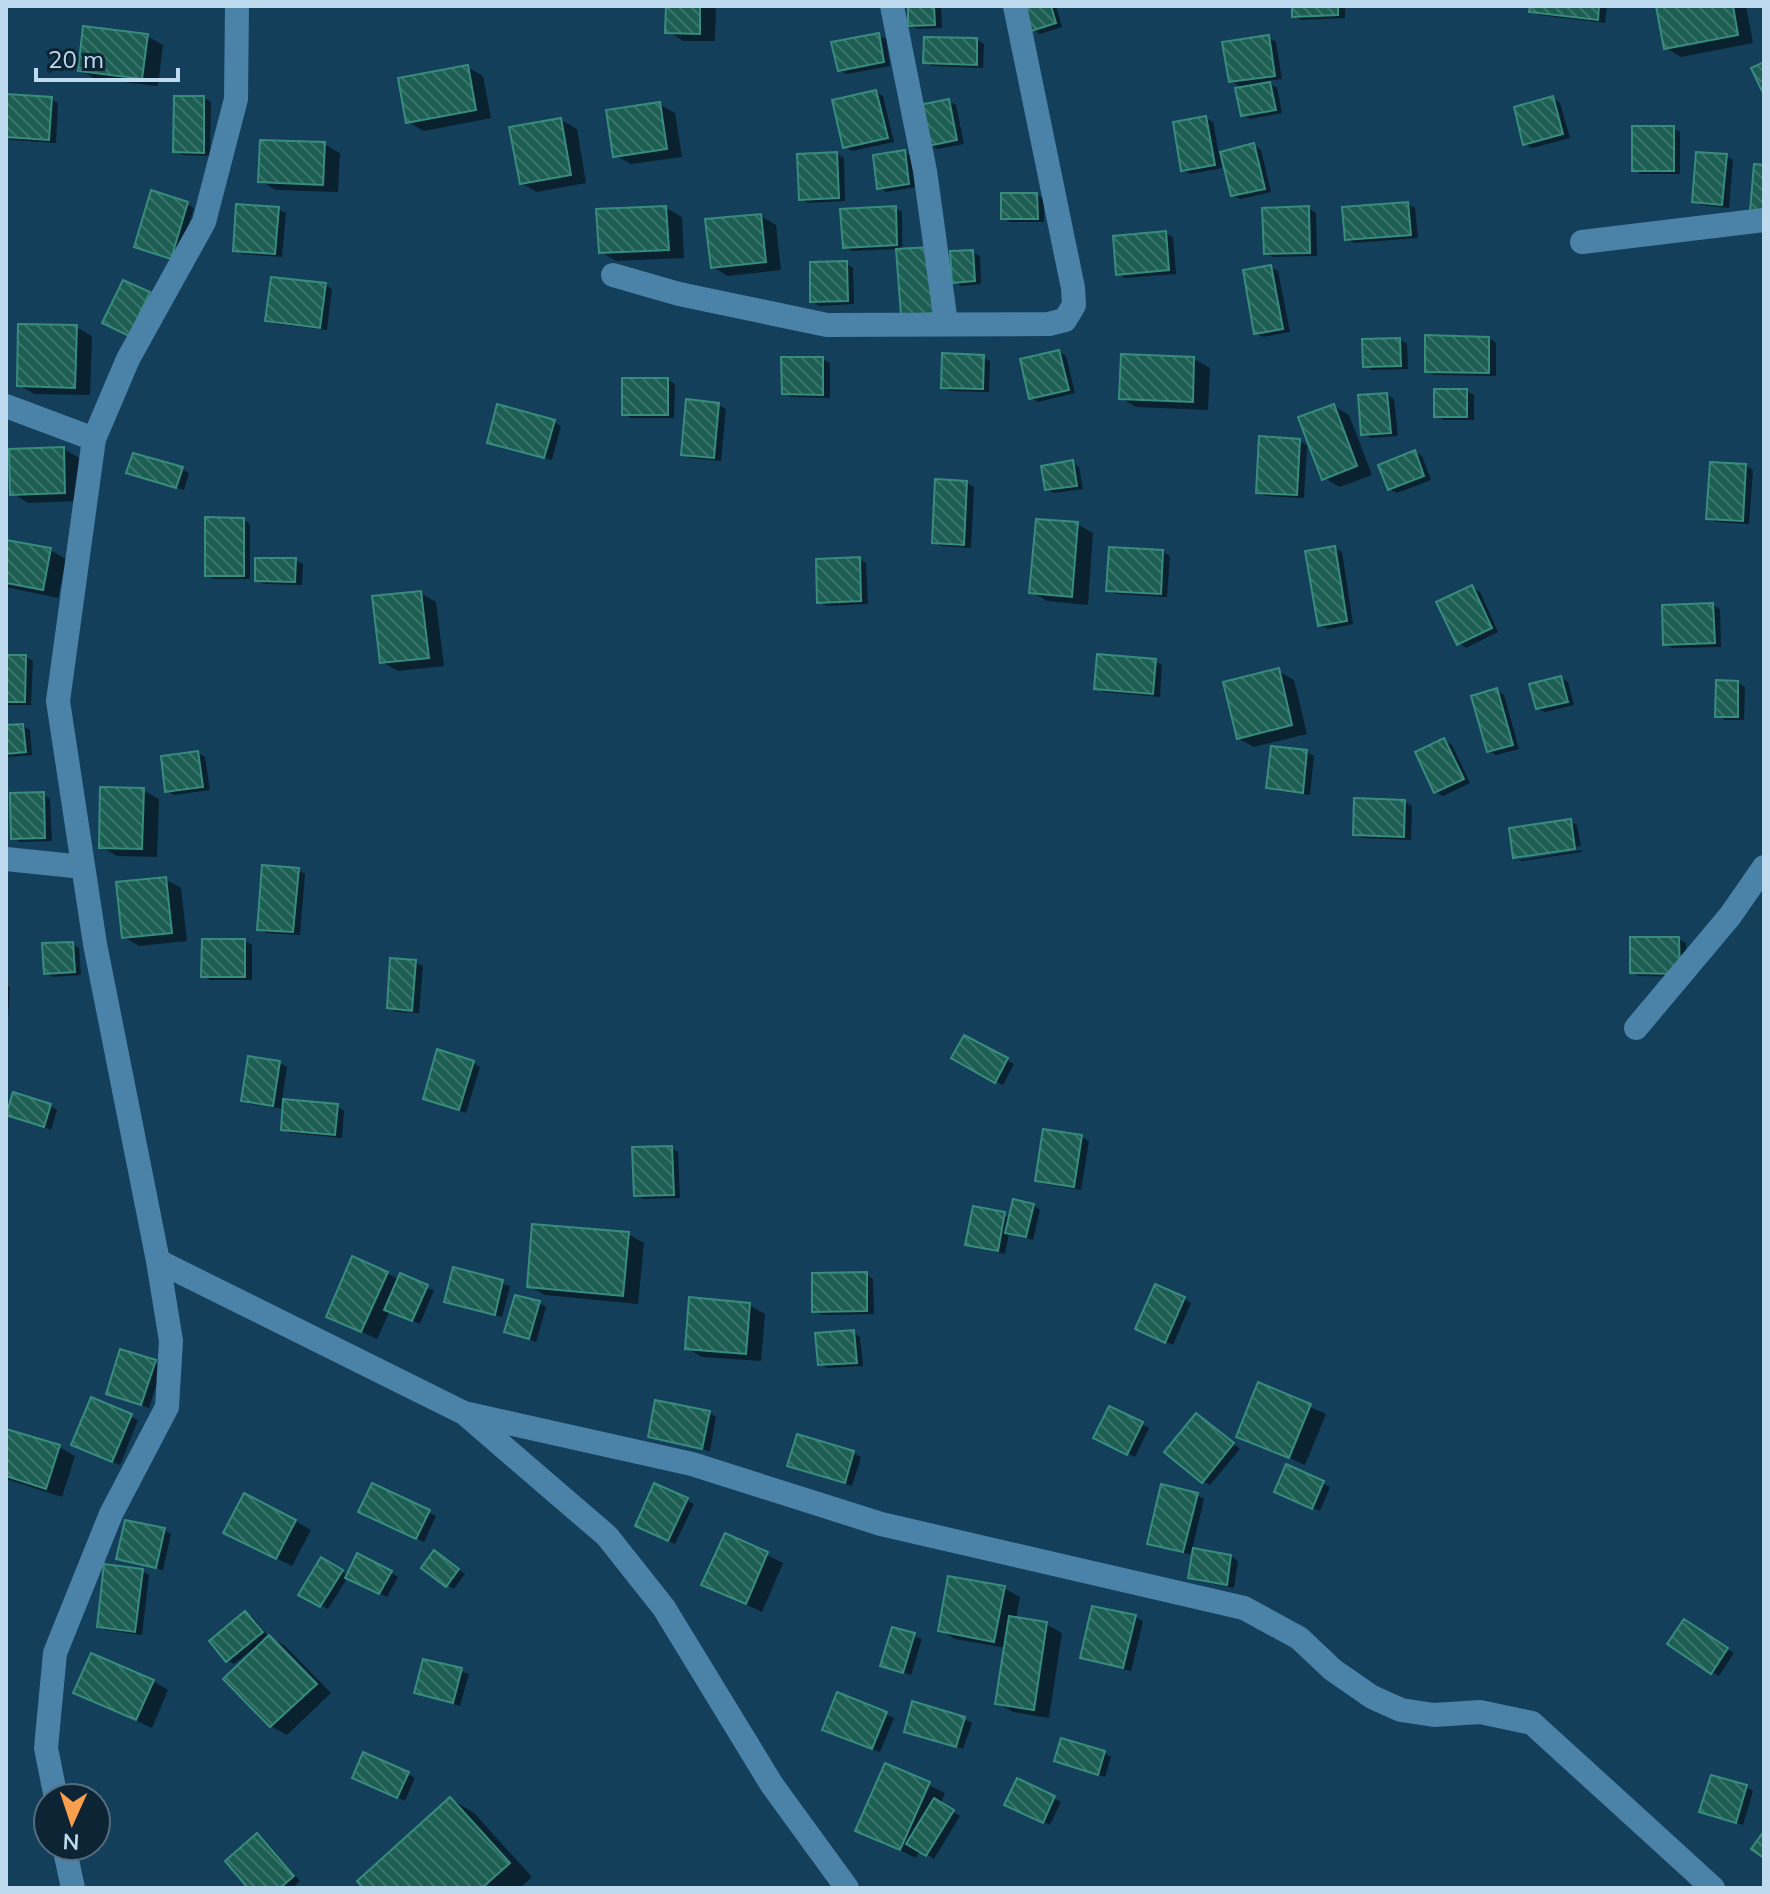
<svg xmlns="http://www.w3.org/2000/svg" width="1770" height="1894" font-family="Mulish,sans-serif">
<defs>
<pattern id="building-back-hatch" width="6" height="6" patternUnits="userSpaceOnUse" patternTransform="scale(2)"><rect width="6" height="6" fill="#1d5e53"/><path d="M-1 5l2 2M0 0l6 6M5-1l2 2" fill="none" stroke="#3c746c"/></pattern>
</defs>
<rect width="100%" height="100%" fill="#133f5a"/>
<path fill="#0007" d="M668,6H716L715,41H683L668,31Z
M910,6H941L942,28L917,29L910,25Z
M1026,6H1056L1062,27L1040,34L1033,29Z
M1294,6H1345V18L1301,20L1294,16Z
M1532,6H1607L1605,23L1539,15L1531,11Z
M1658,6H1746L1753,43L1681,57L1666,48Z
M878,35L886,39L890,66L847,74L839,70Z
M147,36L163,45L158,86L95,79L80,70Z
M1268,37L1276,42L1282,79L1266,81L1277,88L1282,113L1250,119L1243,115V88L1231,81Z
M977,40L984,44L983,68L932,66L925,62Z
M467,67L483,76L491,118L424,131L408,122Z
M876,92L883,96L894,142L852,151L845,147Z
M204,98L211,102L210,156L182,155L175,151Z
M1553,98L1560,103L1570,138L1532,148L1525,144Z
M51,99L58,103L56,143L11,140L6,136V109Z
M948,101L956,105L964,144L937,149L930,145Z
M659,104L675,113L682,157L631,164L615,155Z
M1206,118L1213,122L1219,154L1254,145L1261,150L1271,192L1240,199L1232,195L1223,157H1220L1222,168L1190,174L1183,170Z
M561,120L577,129L586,183L537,192L521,183Z
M1673,128L1680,132V174H1641L1634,170Z
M324,144L340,153L338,192L276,190L260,181Z
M904,152L912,156L916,187L886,192L879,187Z
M837,154L844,158L845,201L808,203L801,199Z
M1726,156L1733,160L1729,208L1701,205L1694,201Z
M1037,195L1044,199V222H1010L1003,218Z
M187,204L194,208L178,261L137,247Z
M1408,204L1415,208L1418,238L1354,243L1347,239Z
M666,208L682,217L684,258L616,261L601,252Z
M895,208L902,212L903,314L898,249L852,251L845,247Z
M1308,208L1316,213L1317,256L1273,257L1265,253Z
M278,209L286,213L282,257L242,254L235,250Z
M761,216L776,225L781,270L728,276L712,267Z
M1165,233L1173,237L1176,274L1125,278L1118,273Z
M973,252L980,256L981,284L961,286L954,281Z
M846,263L853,268L854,304L819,306L812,301Z
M1271,267L1278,271L1290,332L1263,337L1256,333Z
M325,284L332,289L327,330L275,324L268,320Z
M76,327L92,336L90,395L34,394L19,385Z
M1489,338L1496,343V376L1434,375L1427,371Z
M1400,340L1407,344L1408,369L1372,370L1365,365Z
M1059,352L1066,356L1075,393L1038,402L1031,398Z
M983,357L990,361L989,392L950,391L943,386Z
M823,359L830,363V398L791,397L784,393Z
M1194,359L1210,368L1208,410L1136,407L1121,398Z
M668,380L675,384L674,418H631L624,414Z
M1467,391L1474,395V420H1444L1436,416Z
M1387,395L1394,399L1398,436L1371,438L1363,434Z
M718,405L726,409L721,461L690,458L683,454Z
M1334,406L1349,415L1372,475L1340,487L1324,478Z
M554,422L561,426L552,460L489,442Z
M1299,441L1307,445L1304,498L1266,496L1258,492Z
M64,449L79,458L81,501L28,503L12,493Z
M1415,452L1422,456L1431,480L1397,493L1390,489Z
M1072,462L1079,467L1083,489L1054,493L1047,489Z
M1746,466L1753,470L1749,524L1715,522L1708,517Z
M182,469L189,473L184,490L129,472Z
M967,483L974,487L971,548L941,546L934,542Z
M243,520L250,524V579H214L207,575Z
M1077,524L1093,533L1088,605L1047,601L1032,592Z
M6,542L50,550L66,559L58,598L6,587Z
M1334,548L1342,552L1353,624L1328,629L1320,625Z
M1162,552L1170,556L1167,597L1116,594L1108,590Z
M859,559L866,563L868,604L827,606L819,602Z
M295,560L303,564L302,585L264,584L257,580Z
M1472,588L1480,592L1498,632L1466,648L1459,643Z
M420,593L436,602L444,666L398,671L382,662Z
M1713,605L1720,609L1721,647L1672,648L1665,644Z
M6,657H26L33,661L31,705H6Z
M1155,661L1162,665L1160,697L1104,692L1096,688Z
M1278,671L1294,680L1307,734L1254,747L1238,738Z
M1561,678L1568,682L1574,705L1545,712L1537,708Z
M1738,683L1745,687L1744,720H1725L1717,716Z
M1497,691L1504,695L1519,749L1496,755L1489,751Z
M23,726L30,730L32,755L6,757V727Z
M1444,740L1452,745L1470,783L1443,796L1435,792Z
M1307,752L1314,756L1310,795L1276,791L1268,787Z
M198,753L205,757L210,790L174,795L167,790Z
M143,790L159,799L157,857L117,856L101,847Z
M43,794L50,799L52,841L20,842L13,838Z
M1405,802L1412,806L1411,840L1362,838L1355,834Z
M1570,821L1577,825L1581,846L1519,856V859L1515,857Z
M1581,850L1582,852L1522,861L1519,860Z
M298,870L305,874L300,935L266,933L259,928Z
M165,879L181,888L187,941L139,946L124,937Z
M1679,939L1686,943V977L1639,976L1632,972Z
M245,941L252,945V980H210L203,976Z
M72,944L79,948L81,975L53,977L46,973Z
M415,962L423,966L419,1013L396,1012L389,1007Z
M6,985L10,987L8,1019H6Z
M965,1037L1014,1064L1003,1085L953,1058Z
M280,1063L287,1067L282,1101L337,1106L344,1111L342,1138L290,1133L283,1129L284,1109L250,1104L243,1100Z
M473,1063L480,1067L466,1113L425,1098Z
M50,1106L57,1110L51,1130L8,1114Z
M1082,1137L1089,1141L1081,1190L1044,1184L1037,1180Z
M671,1148L678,1152L680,1198L643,1199L636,1195Z
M1033,1205L1040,1210L1033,1240L1009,1233L1005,1254L975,1248L968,1244L974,1208L1011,1218Z
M628,1234L644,1243L638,1304L545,1295L529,1286Z
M454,1270L510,1286L502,1317L446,1301Z
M387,1273L399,1280L434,1290L420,1324L390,1311L377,1339L328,1316Z
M866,1274L873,1279L874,1314L822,1315L814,1311Z
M1184,1299L1191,1303L1173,1345L1145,1333Z
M539,1303L546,1307L536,1342L506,1331Z
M749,1305L765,1314L761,1361L702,1357L687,1348Z
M853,1332L860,1337L863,1366L827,1368L820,1364Z
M155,1362L162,1366L149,1408L108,1393Z
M1259,1385L1326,1414L1305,1465L1239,1436Z
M92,1400L138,1420L120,1465L80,1448Z
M1110,1408L1149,1428L1135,1457L1095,1437Z
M709,1412L716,1417L710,1451L657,1440L650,1436Z
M1204,1419L1240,1449L1210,1485L1203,1481Z
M6,1431L59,1447L75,1456L62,1497L6,1479Z
M853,1453L861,1457L852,1486L790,1465Z
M1287,1467L1330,1487L1320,1511L1283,1495Z
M373,1486L436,1516L424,1542L368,1515Z
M1197,1495L1204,1499L1192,1550L1231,1556L1238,1561L1234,1588L1197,1581L1190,1577L1194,1555L1156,1547L1149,1543Z
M687,1500L694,1504L675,1544L644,1530Z
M295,1521L311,1530L292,1566L241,1541Z
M164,1530L171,1534L163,1570L126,1562L118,1558Z
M726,1535L783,1563L762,1612L704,1585Z
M358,1556L398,1577L387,1597L348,1577L328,1609L301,1594L322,1560L349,1576Z
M442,1557L465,1574L454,1589L447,1585Z
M142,1571L149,1575L142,1635L106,1630L99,1626Z
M1004,1588L1020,1597L1016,1619L1046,1624L1062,1633L1049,1718L1013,1712L997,1703L1006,1648L955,1639L940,1630Z
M1094,1608L1135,1617L1143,1621L1131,1671L1090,1661L1083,1657Z
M246,1613L253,1617L268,1636L285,1646L331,1693L287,1735L271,1726L255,1652L253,1649L234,1664L227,1660Z
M1692,1626L1734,1653L1719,1676L1712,1672Z
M893,1629L922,1639L911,1675L882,1665Z
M425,1661L469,1674L460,1706L417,1692Z
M153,1681L168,1690L152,1728L76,1692Z
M838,1695L894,1718L880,1752L832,1733Z
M964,1719L972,1723L963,1749L906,1731Z
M1104,1753L1111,1757L1105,1777L1064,1764Z
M886,1765L945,1793L940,1804L960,1816L934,1859L919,1850L916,1858L858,1830Z
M408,1774L415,1778L405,1801L361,1781Z
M1746,1787L1753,1791L1743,1825L1702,1811Z
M1054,1798L1061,1802L1050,1825L1014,1808Z
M451,1799L474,1813L532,1877L520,1888H366Z
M258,1836L265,1840L300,1881L292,1888H250Z"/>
<path fill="url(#building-back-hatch)" stroke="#388c7e" stroke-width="2" d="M666,6H700V34L665,33Z
M908,6H934L935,25L908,26Z
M1024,6H1051L1056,23L1031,31Z
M1292,6H1338V15L1292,17Z
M1530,6H1599L1598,20L1529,12Z
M1656,6H1733L1738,35L1664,49Z
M83,26L148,34L142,79L78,71Z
M879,33L884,62L838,71L831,42Z
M1269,35L1275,76L1229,82L1222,42Z
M924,37L977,38V65L923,63Z
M1764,62V90L1762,91L1751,68Z
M468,65L476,110L406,123L398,78Z
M1270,82L1276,110L1241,116L1235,88Z
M876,90L888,138L843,148L832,100Z
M6,94L52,97L49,140L6,137Z
M174,96H204V153L173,152Z
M1553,96L1563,134L1523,145L1514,107Z
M949,99L957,140L928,146L919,105Z
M660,102L667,149L613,157L606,110Z
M1206,116L1215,165L1181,171L1173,122Z
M561,118L571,175L520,184L509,127Z
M1632,126H1674V171H1632Z
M260,140L325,142L323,185L258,182Z
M1254,143L1265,189L1231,196L1220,152Z
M905,150L909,184L877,189L873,155Z
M837,152L839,198L799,200L797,154Z
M1696,152L1727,154L1722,205L1692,202Z
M1754,164L1764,165V212L1750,211Z
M151,190L188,202L171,259L134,247Z
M1001,193H1037L1038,219H1001Z
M1408,202L1411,235L1345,240L1342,207Z
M236,204L279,207L275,254L233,251Z
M666,206L669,250L599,253L596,209Z
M896,206L897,245L843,248L840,209Z
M1309,206L1310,253L1264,254L1262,208Z
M761,214L766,262L711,268L705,219Z
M1166,231L1169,270L1116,275L1113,236Z
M931,247L935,313L901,315L896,249Z
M973,250L975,281L952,283L950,251Z
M847,261L848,301L810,302V262Z
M1271,265L1283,329L1254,334L1243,270Z
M271,277L326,283L320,328L265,321Z
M123,280L150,292L129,336L102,323Z
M18,324L77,325L75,388L17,386Z
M1425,335L1489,337V373L1425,372Z
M1400,338L1401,366L1363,367L1362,339Z
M1059,350L1069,390L1029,399L1020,359Z
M942,353L984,355L983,389L941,388Z
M1121,354L1194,357L1193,402L1119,399Z
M781,357H823V395L782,394Z
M622,378H668V415H622Z
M1434,389H1467V417H1434Z
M1387,393L1391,433L1361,435L1358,395Z
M686,399L719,403L714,458L681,455Z
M497,404L555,420L544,458L487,443Z
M1334,404L1357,466L1322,480L1298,417Z
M1259,436L1300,439L1297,495L1256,493Z
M64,447L65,493L10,495L9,449Z
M1415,450L1424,476L1388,490L1378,465Z
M133,453L183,467L176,488L126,473Z
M1073,460L1077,486L1045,490L1041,466Z
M1710,462L1746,464L1743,521L1706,519Z
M935,479L967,481L964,545L932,543Z
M205,517L244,518V576H205Z
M1036,519L1078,522L1072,597L1029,593Z
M6,540L51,548L43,590L6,583Z
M1335,546L1347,621L1318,626L1305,551Z
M1109,547L1163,550L1161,594L1106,591Z
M860,557L861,601L817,603L816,559Z
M255,558H296L295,582L255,581Z
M1472,585L1492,628L1457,645L1436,602Z
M421,591L429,658L380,663L372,596Z
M1713,603L1715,643L1663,645L1662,605Z
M1097,654L1156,659L1153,694L1094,689Z
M6,655H26L25,702H6Z
M1279,668L1292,725L1237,739L1223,682Z
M1561,676L1568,702L1536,709L1529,684Z
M1716,680L1738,681V717H1715Z
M1497,688L1513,745L1487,752L1471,696Z
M23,724L26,752L6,754V725Z
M1444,738L1464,779L1434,793L1415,752Z
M1271,746L1307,750L1303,793L1266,788Z
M198,751L203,787L165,792L161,756Z
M100,787L144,788L142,849L99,848Z
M44,792L45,838L11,839L10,793Z
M1354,798L1405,800L1404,837L1353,835Z
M1571,819L1575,849L1513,858L1509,828Z
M262,865L299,868L293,932L257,930Z
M166,877L172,933L122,938L116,882Z
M1630,937H1679L1680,974L1630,973Z
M202,939H245V977H201Z
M73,942L75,972L44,974L42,943Z
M390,958L416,960L412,1011L387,1008Z
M964,1035L1008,1058L995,1083L951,1058Z
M437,1049L474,1061L459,1110L423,1099Z
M248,1056L280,1061L273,1106L241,1101Z
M13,1092L51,1104L44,1127L6,1115Z
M283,1099L338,1104L335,1135L281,1130Z
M1043,1129L1082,1135L1074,1187L1035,1181Z
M672,1146L674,1195L634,1196L632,1147Z
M1013,1199L1034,1204L1026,1237L1005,1233Z
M973,1206L1005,1212L998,1251L965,1245Z
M532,1224L629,1232L623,1296L527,1287Z
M352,1256L388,1272L361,1332L326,1317Z
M453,1267L503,1280L495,1315L444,1302Z
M867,1272V1311L812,1312V1273Z
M400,1273L428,1285L412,1321L384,1310Z
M1155,1284L1185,1297L1165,1343L1135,1329Z
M515,1295L540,1301L529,1339L504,1332Z
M689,1297L750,1303L746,1354L685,1349Z
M854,1330L857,1363L818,1365L815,1333Z
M120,1349L156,1360L141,1405L106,1394Z
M1258,1382L1311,1404L1289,1458L1236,1437Z
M91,1397L132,1414L112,1462L71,1445Z
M655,1400L710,1411L702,1449L648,1437Z
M1109,1406L1143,1422L1127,1455L1093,1438Z
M1196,1413L1234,1443L1202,1483L1164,1452Z
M6,1429L60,1445L46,1489L6,1476Z
M797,1434L854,1451L845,1483L787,1466Z
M1286,1464L1324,1481L1312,1509L1274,1492Z
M372,1483L430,1510L416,1539L358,1512Z
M654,1483L688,1498L668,1541L635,1526Z
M1161,1484L1198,1493L1183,1552L1147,1544Z
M244,1493L296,1520L276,1559L223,1533Z
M125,1520L165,1528L156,1568L116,1559Z
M725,1533L768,1552L746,1604L701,1585Z
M1193,1548L1231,1555L1227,1585L1188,1578Z
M434,1550L459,1569L446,1587L421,1568Z
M357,1553L392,1571L379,1594L345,1578Z
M321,1557L343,1570L320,1607L298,1595Z
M104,1564L143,1569L135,1632L97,1627Z
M948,1576L1005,1586L994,1642L938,1631Z
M1092,1606L1136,1615L1123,1668L1080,1658Z
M245,1611L263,1632L226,1662L209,1641Z
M1009,1616L1047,1622L1034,1710L995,1704Z
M1684,1619L1728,1648L1711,1674L1667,1644Z
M892,1627L915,1633L903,1673L880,1666Z
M269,1635L317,1684L270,1727L223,1679Z
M91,1653L154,1680L136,1720L73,1693Z
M423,1659L462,1668L453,1703L414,1693Z
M837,1692L887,1712L872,1749L822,1730Z
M912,1701L965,1717L956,1747L904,1732Z
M1061,1738L1105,1751L1098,1775L1054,1761Z
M363,1752L409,1772L397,1798L352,1778Z
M885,1763L930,1782L900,1850L855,1831Z
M1711,1775L1747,1785L1736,1823L1699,1812Z
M1017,1778L1055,1796L1043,1823L1004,1805Z
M450,1797L510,1863L482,1888H363L357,1881Z
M934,1798L954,1810L926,1856L906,1844Z
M1764,1831V1858L1751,1849Z
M257,1833L294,1876L280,1888H248L225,1861Z"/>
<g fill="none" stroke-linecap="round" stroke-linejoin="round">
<path stroke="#4a82a8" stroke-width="24" d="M892,6L925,171L946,323
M1582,242L1764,220
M613,275L679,294L827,325L1049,324L1065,320L1074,305L1073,288L1015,6
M6,406L94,439
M6,859L83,867
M1636,1028L1730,916L1764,867
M158,1261L464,1413L607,1536L664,1608L772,1785L847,1888
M464,1413L692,1464L881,1524L1244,1608L1299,1638L1333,1670L1372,1697L1401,1710L1434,1715L1480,1712L1532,1723L1713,1888
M56,1798L46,1748L55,1653L111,1514L167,1407L171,1341L158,1261L95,944L58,701L94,439L128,359L204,222L236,99L237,6
M64,1846L73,1888"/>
</g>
<rect width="1770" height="1894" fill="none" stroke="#bedaef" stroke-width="16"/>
<g transform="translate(72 1822) rotate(183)"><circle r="38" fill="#0c2434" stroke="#536d7f" stroke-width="2"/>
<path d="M0-6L14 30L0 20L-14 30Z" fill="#f99f4d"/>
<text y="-12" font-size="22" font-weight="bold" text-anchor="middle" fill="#bedaef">N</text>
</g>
<path d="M36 68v12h142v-12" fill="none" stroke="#bedaef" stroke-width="4"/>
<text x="48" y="68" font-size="24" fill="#bedaef" stroke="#0c2434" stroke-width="6" paint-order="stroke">20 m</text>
</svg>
